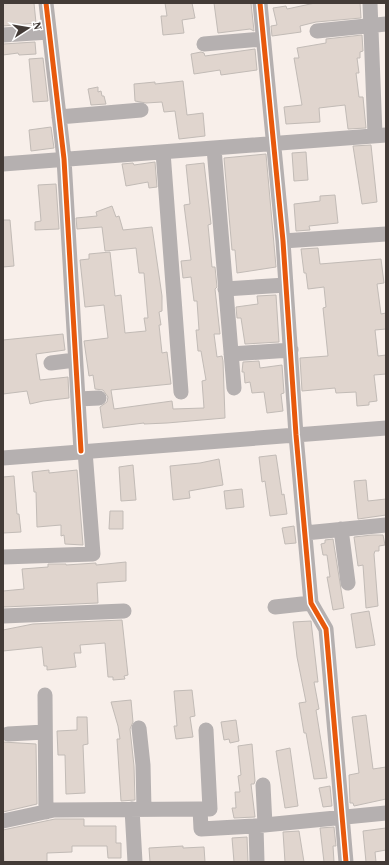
<svg xmlns="http://www.w3.org/2000/svg" width="389" height="865" font-family="'Source Serif 4',serif">
<rect width="100%" height="100%" fill="#f8efea"/>
<path fill="#e0d5ce" stroke="#c2bbb6" d="M3,3H34L36,23L3,26Z
M165,3H192L195,18L182,20L184,33L163,35L161,16H167Z
M214,3H251L254,31L250,29L218,33Z
M315,3H360L361,18L316,22L300,26L301,32L272,36L271,26L277,25L273,8L286,6L287,9Z
M362,35L363,51L360,52V58H357L359,73H356L359,97H363L366,128L348,129L345,105L319,108L320,122L286,124L284,107L302,105L294,58H299L297,48L326,43V39Z
M35,42L36,54L19,55L18,53L3,55V44Z
M255,49L257,70L221,75L220,70L194,74L191,54L201,52L204,53L205,56Z
M43,58L48,101L33,102L29,59Z
M183,81L187,115L203,113L205,136L179,139L175,111L164,112L162,102L146,103L135,101L134,84L155,82V84Z
M98,87V92L101,91L102,96H104L106,104L91,105L88,89Z
M51,127L54,148L31,151L29,130Z
M371,145L377,202L362,204L353,146Z
M306,152L308,180L294,181L292,153Z
M266,154L276,267L237,273L235,250H232L224,158Z
M155,162L157,187L149,188L148,182L126,186L122,164L133,163L134,165Z
M204,163L211,224L208,225L212,267H215L217,287L215,289L220,334H214L217,357L222,356L223,361L225,418L167,423L144,424V423L103,428L100,407L107,402L108,397L103,390L95,389L93,375L89,376L84,341L108,338L104,305L85,307L80,260L89,259V254L110,252L115,296L121,295L125,333L146,331L144,318H148L144,273H139L136,248L105,251L102,227L77,229L76,218L97,216L96,212L112,206L116,217L119,216L123,230L152,227L162,296V311L159,312L161,325H159L162,353L167,352L171,384L111,390L114,409L172,401L173,409L204,408L202,381L206,380L201,351H198L196,330H199L197,301H194L191,277L183,278L181,261L191,260L184,205L190,204L186,165Z
M56,184L59,229L35,230V222L41,221L38,185Z
M335,195L338,223L309,226L310,230L296,231L294,204L320,201V196Z
M3,220H10L14,266L3,267Z
M318,248L320,264L381,259L384,283L377,284L381,314L386,313V329L375,330L378,356L386,355V374L374,375L377,401L369,402V405L357,406L356,392L336,393L335,388L302,391L300,358L328,356L323,308L326,307L324,287L308,289L306,273H304L301,249Z
M276,295L279,342L245,344L241,318H237L236,307L258,304L257,296Z
M63,334L65,350L36,354L40,380L68,377L69,398L43,401L30,404L27,391L3,394V340Z
M259,361L260,368L282,365L284,393L281,394L283,411L267,413L264,392L252,393L250,382L245,383L244,372H242L243,362Z
M276,455L282,495L284,494L287,514L270,516L265,481L262,482L259,457Z
M219,459L223,485L189,491L190,498L173,500L170,466L200,463Z
M133,465L136,500L121,501L119,467Z
M49,470V473L77,470L83,545L65,544L64,535L61,536V525L37,527L36,492H34L32,472Z
M14,476L17,514H19L21,532L3,533V477Z
M366,480L368,501L386,499V515L358,519L354,481Z
M242,489L244,507L226,509L224,491Z
M110,511H123V529H109Z
M294,526L296,543L285,544L282,528Z
M372,535H383L385,545L379,546V551H375L374,554L378,606L366,608L363,565L358,566L354,537Z
M333,539L344,608L333,610L327,577H330L327,555H323L321,544L325,543V540Z
M126,562V581L97,583L98,603L3,607V591L24,589L22,569L48,567V564H66V565L96,563V565Z
M369,611L375,645L356,648L351,614Z
M122,620L128,675L124,676L125,679L113,680V677H108L105,643L80,645L81,653H74L76,667L47,670V666H44L42,647L3,651V630L33,624Z
M311,621L318,682H314L319,709L316,710L327,778L314,779L306,733H304L299,703L306,702L297,657L293,622Z
M192,690L195,716L190,717L193,737L176,739L174,726H177L174,691Z
M131,700L133,722L130,729L134,766L135,800L121,801L117,739H120L118,726L111,702Z
M366,715L373,769L386,767V799L354,806L353,803H350L349,775L359,773L352,717Z
M77,717H87L88,744L83,745L85,793L66,794L65,755H58L57,731L77,730Z
M236,720L239,741L230,743L229,739L224,740L221,722Z
M3,742L36,744L37,804L3,812Z
M252,744L255,781L254,784H251L255,817L234,818L232,808H236L235,792H240L238,776L241,775L238,746Z
M290,748L298,806L285,808L276,751Z
M330,786L332,806L323,807L319,788Z
M55,819H84V826H116V843H121V858H108L107,846H72V852L47,853V862H4L3,830Z
M334,827L336,846H333L334,862H324L320,828Z
M386,828V850L375,852L376,862H366L363,831Z
M299,831L304,862H285L283,832Z
M247,837L248,862H234L232,838Z
M183,846V848L204,847L205,862H150L149,848Z"/>
<g fill="none" stroke-linecap="round" stroke-linejoin="round">
<path stroke="#b5b0b0" stroke-width="15" d="M46,3L64,159L81,451
M260,3L283,241L296,435L311,603L326,629L346,862
M370,3L375,135
M317,31L386,24
M3,35L49,32
M204,44L263,39
M59,117L141,110
M214,148L234,388
M163,152L181,392
M3,164L386,135
M283,241L386,234
M225,289L286,285
M231,354L291,350
M51,363L75,360
M78,399L99,398
M3,458L386,428
M341,529L348,583
M305,533L386,525
M3,557L93,554L85,451
M275,607L311,603
M3,616L124,611
M45,695L46,812
M139,728L143,765L144,809
M8,734L45,732
M263,785L265,825
M132,809L135,862
M200,809H210L206,730
M3,821L54,810L200,809L201,829L254,826L386,813
M256,826L257,862"/>
<g stroke="#fff" stroke-width="8">
<path id="cycleway" d="M46,3L64,159L81,451
M260,3L283,241L296,435L311,603L326,629L346,862"/>
</g>
<use href="#cycleway" stroke="#e8590c" stroke-width="5"/>
</g>
<rect width="389" height="865" fill="none" stroke="#433b37" stroke-width="8"/>
<g transform="translate(28 28) rotate(78)" stroke="#ffffff" stroke-width="3" paint-order="stroke">
<path d="M0-3L7 15L0 10L-7 15Z" fill="#433b37"/>
<text y="-6" font-size="11" font-weight="bold" text-anchor="middle" fill="#433b37">N</text>
</g>
</svg>
